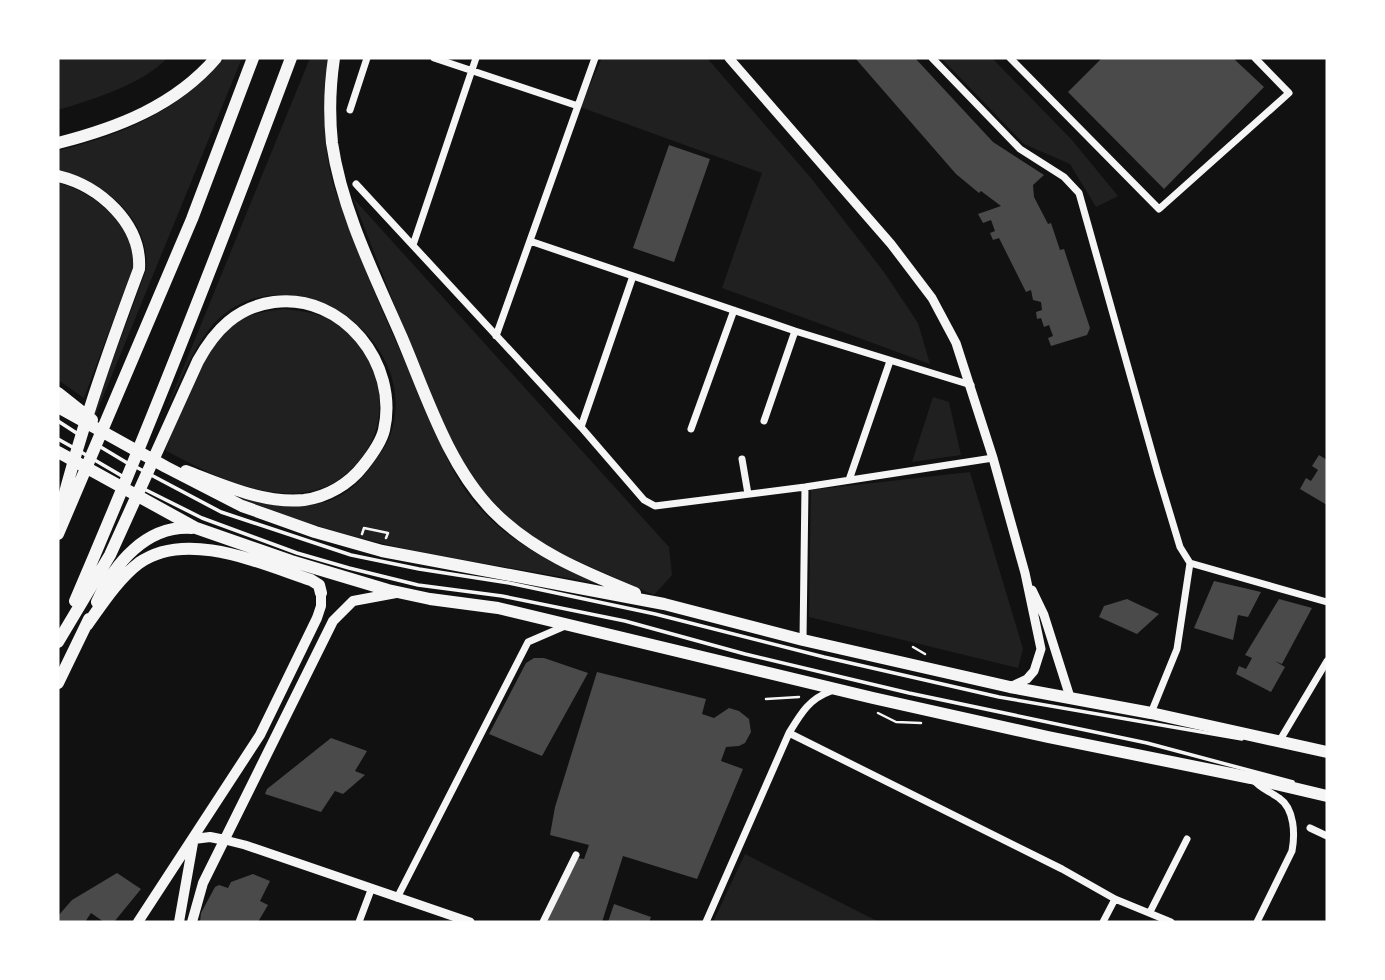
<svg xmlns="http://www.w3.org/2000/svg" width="1385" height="980" font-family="'Nunito Sans',sans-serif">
<rect width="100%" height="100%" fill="#111"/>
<path fill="#202020" d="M58,58H167C144,84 91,100 58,110Z
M225,58H242L64,492L146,270C151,219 103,181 58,170V151C127,133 176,112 225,58Z
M310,58H329C323,100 322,142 333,184C337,198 344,211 348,224C367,278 390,329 414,381C431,421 448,471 476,504C509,543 554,564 600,584C542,573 484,564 427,553C351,539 278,515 207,485C237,492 290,509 317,504C341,500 359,484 372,465C379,455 387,445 391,433C421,341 300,254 223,315C197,335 179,386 164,415Z
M602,58H707L811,178L884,272L918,323L930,364L722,288L762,173L580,107Z
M941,58H992L1072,140L1118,196L1096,207L1070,164L1024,144Z
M58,183C95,192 133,225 134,265L84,398L58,380Z
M353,198L669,547L672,575L654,595L539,544L510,519L477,485L456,451L417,363Z
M284,309C299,311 316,312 330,320C380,349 397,416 359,461C343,480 324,491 300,493C251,496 206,472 165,450C182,410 200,348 237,322C250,313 268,311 284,309Z
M933,397L949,402L961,455L912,462Z
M970,472L1023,649L1018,668L809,617L811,490Z
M745,854L879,922H713Z"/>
<path fill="#4a4a4a" d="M855,58H915L993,142L1044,175L1033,185L1034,197L1048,224L1051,223L1060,250L1064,249L1090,328L1087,335L1051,346L1048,338L1053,336L1049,325L1044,327L1041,318L1037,319L1036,312L1042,310L1041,302L1033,300L1031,290L1026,292L999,238L993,240L990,233L995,231L991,220L983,223L978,214L1001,206L981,191L979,193L956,174Z
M1102,58H1233L1264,87L1164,189L1068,92Z
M669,145L710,159L674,262L633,248Z
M1319,455L1327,460V505L1300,489L1306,478L1311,481L1318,470L1312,466Z
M1214,581L1261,592L1248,617L1238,615L1233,640L1194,628Z
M1127,599L1159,614L1137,634L1099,617L1104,606Z
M1279,599L1312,608L1282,664L1275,661L1285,667L1271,692L1236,674L1239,666L1246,669L1252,658L1245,655Z
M534,658H544L588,673L542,756L489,734L526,663Z
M597,672L706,699L702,714L714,718L729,708L739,711L749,719L751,732L745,743L739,746L726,747L721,761L743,769L697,879L623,856L602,922H545L578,858L584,859L589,845L550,835L555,807Z
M331,738L367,751L355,771L365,775L343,794L335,791L321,812L265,794L267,789Z
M117,873L141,889L114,922H104L91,913L85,922H58V916L72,900Z
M253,874L270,881L260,901L268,905L258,922H200L201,913L215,887L219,885L228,888L231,882Z
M614,904L651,917L649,922H608Z"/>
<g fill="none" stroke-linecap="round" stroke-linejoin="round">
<path stroke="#f5f5f5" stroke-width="2.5" d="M362,534L364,528L388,533L386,538
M913,647L925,654
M766,699L799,697
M878,713L896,722L921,723"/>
<path stroke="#f5f5f5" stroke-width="3.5" d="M58,421L78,434
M58,439L74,448
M99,446L129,464
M81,452L122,476
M136,467L221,512L351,555L419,569L509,583L655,614L824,657L999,697L1242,739
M144,489L202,518L297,553L349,568L418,585L502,596L625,621L745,654L909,693L1147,743L1293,782"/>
<path stroke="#f5f5f5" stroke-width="7" d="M434,58L578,106
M932,58L1020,149L1064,177L1079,193L1158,474L1180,547L1190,563L1177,649L1151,713
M1010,58L1159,209L1289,93L1255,58
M350,110L367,58
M356,184L581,427L644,500L655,506L805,487L993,458
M530,241L795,331L971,385
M413,245L476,58
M496,336L595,58
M764,421L795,331
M581,427L633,276
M691,429L734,310
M742,459L748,494
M849,480L890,361
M1190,563L1327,602
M803,640L805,487
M789,733L1062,869L1115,899L1171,922
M1280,740L1327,661
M1252,778C1260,789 1268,790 1279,798C1295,809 1295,835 1292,851L1257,922
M1310,828L1327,836
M397,898L528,642L565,626
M1150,912L1187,839
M359,922L371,890
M543,922L576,855
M706,922L789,733C801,713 809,699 831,691
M1103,922L1115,899"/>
<path stroke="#f5f5f5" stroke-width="9" d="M729,58L891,244L932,298L956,343L993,458L1025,573L1041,649L1034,671L1027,679L1010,687
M1032,590L1044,615L1070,697
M225,840L245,845L470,922"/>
<path stroke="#f5f5f5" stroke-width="10" d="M194,839L210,837L225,840
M138,922L260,735L317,618L321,606V593
M179,922L193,843
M192,922L203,883L333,621L353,601L396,593"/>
<path stroke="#f5f5f5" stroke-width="12" d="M334,58C330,85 329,115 332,143C342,211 375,276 402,338C427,397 448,465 493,511C532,551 584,572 635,593
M58,143C117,128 175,106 216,58
M58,176C100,186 142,224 139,269C108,352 79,434 58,520
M58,393L92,420
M58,407L166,467L242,506L315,532L382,551L664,604L803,640L1010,687L1151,713L1327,752
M58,452L196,528L291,561L388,590L430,599L498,608L873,698L1048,737L1251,778L1327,796
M58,534L192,219L253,58
M75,601C152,422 223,240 291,58
M97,602C114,564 146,525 192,528
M87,625C102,604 118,579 139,563C187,529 262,564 311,580L319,585L321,593
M58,642L110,555L198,361C215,330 237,307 274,302C343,293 399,364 384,430C381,443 371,456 363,466C349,484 327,497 304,500C264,504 223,485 186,471
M58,683L89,619"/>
</g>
<rect width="1385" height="980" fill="none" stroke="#ffffff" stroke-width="119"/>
</svg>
